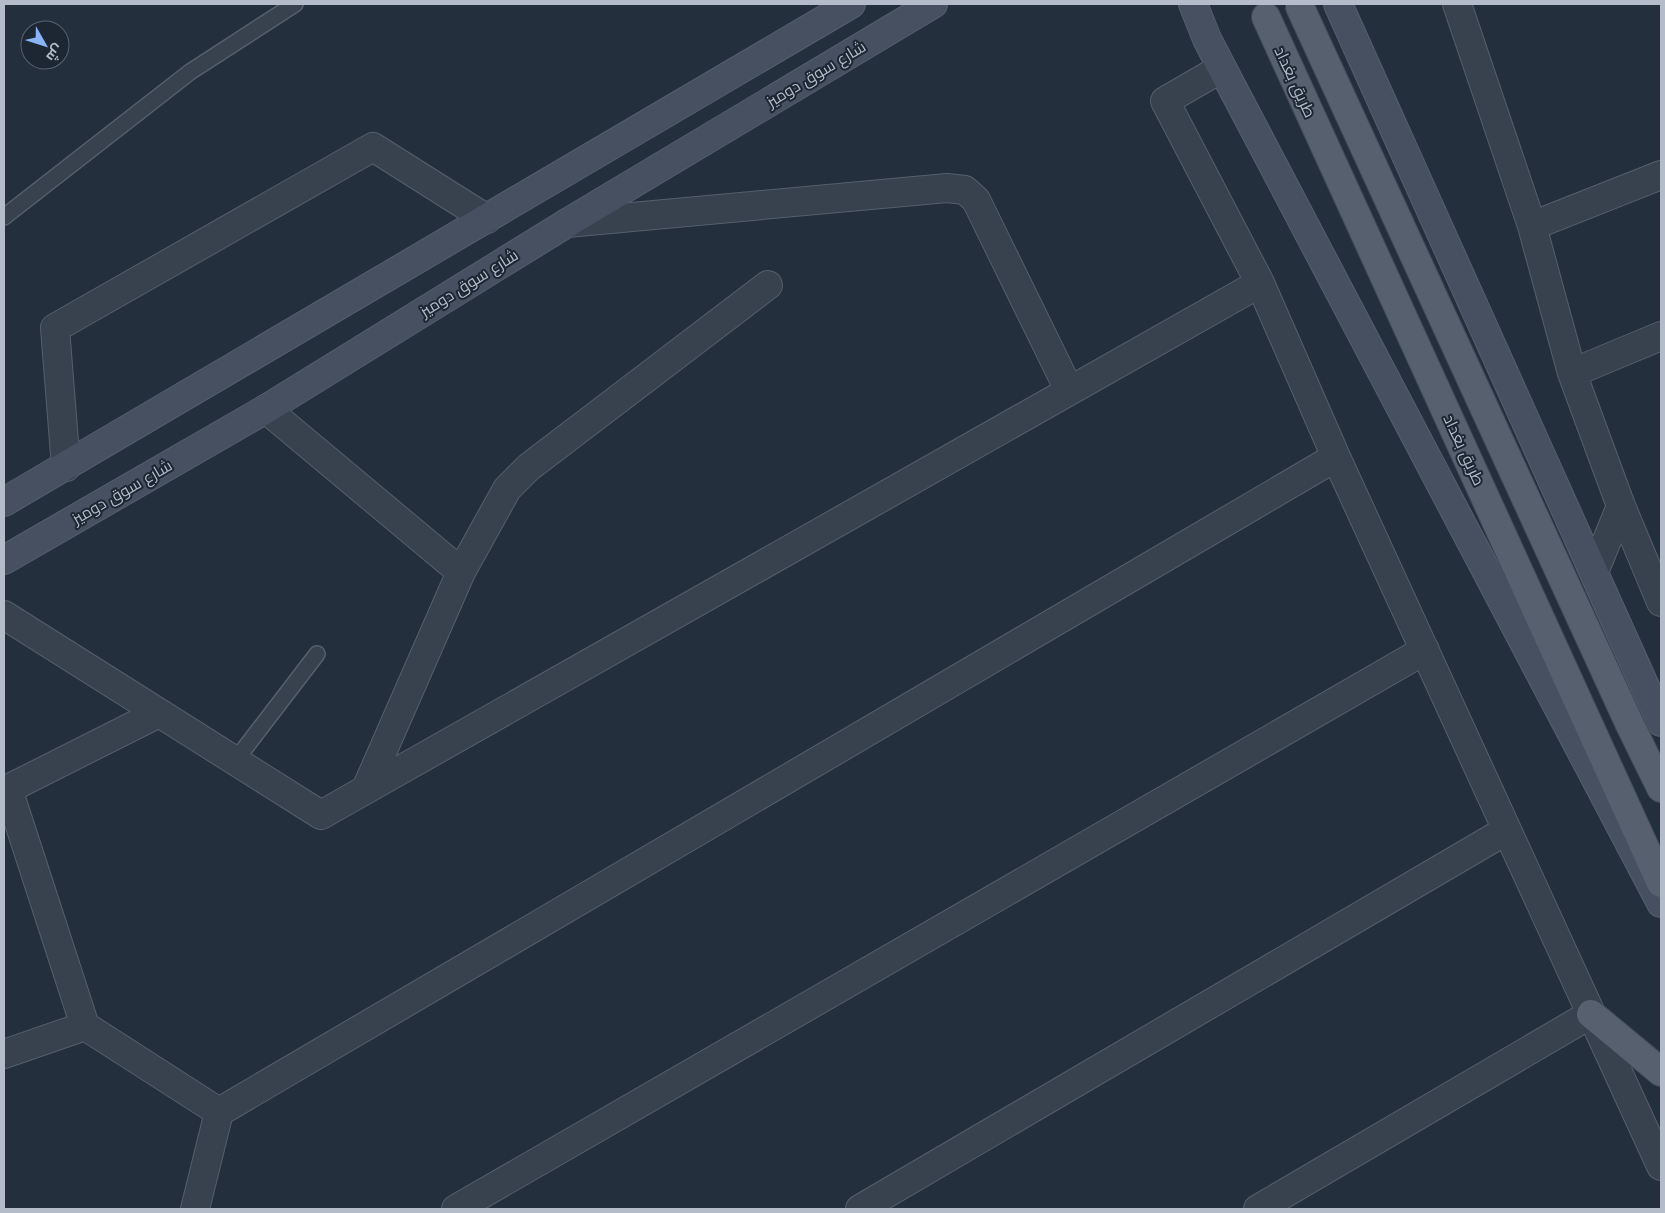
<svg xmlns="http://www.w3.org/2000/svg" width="1665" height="1213" font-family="Arial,Cairo,sans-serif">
<rect width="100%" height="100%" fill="#242f3e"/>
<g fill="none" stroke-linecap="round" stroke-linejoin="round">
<g stroke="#565f6c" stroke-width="18">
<path id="service" d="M4,217L190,72L295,4
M235,761L317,654"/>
</g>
<g stroke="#565f6c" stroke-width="30">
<path id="minor" d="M1457,4L1532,226L1572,373L1621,506L1661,602
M1222,68L1165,101L1260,283L1336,457L1661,1166
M567,223L947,188L965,190L976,200L1069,390
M1532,226L1661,175
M1572,373L1661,336
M266,409L461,572
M66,467L55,328L373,147L487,219
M1594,572L1621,506
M4,615L321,815L1260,283
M159,713L8,789L85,1026L219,1112
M366,789L461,572L507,489L529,467L768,285
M4,1054L85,1026
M195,1209L219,1112L1336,457
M456,1209L1425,650
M860,1209L1507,830
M1258,1209L1591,1014"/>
</g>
<g stroke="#565f6c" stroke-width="30">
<path id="secondary" d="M1193,4L1207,39L1222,68L1661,903
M1338,4L1661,722
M4,502L851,4
M4,560L266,409L567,223L933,4"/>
</g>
<g stroke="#414a57" stroke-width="30">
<path id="primary" d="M1300,7L1630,725L1661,788
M1266,17L1661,883
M1591,1014L1661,1072"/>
</g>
<use href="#service" stroke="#38414e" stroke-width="15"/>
<use href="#minor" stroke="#38414e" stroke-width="28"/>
<use href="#secondary" stroke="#465061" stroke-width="28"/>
<use href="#primary" stroke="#56606e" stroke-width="28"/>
</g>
<g text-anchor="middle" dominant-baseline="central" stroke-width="4" stroke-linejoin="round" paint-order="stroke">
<g font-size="16" fill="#b4bcc9" stroke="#1d2633">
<text transform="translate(816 74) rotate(-31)">شارع سوق دوميز</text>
<text transform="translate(1295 82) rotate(65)">طريق بغداد</text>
<text transform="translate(469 283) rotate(-32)">شارع سوق دوميز</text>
<text transform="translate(1464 450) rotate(65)">طريق بغداد</text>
<text transform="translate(122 492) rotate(-30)">شارع سوق دوميز</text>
</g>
</g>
<rect width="1665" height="1213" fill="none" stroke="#b4bcc9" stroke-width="10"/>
<g transform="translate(45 45) rotate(129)"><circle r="24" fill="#1d2633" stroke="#59626f"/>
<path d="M0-4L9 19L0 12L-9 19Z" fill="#8ab4f8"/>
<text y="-8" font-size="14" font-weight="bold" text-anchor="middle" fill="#b4bcc9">ش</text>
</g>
</svg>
